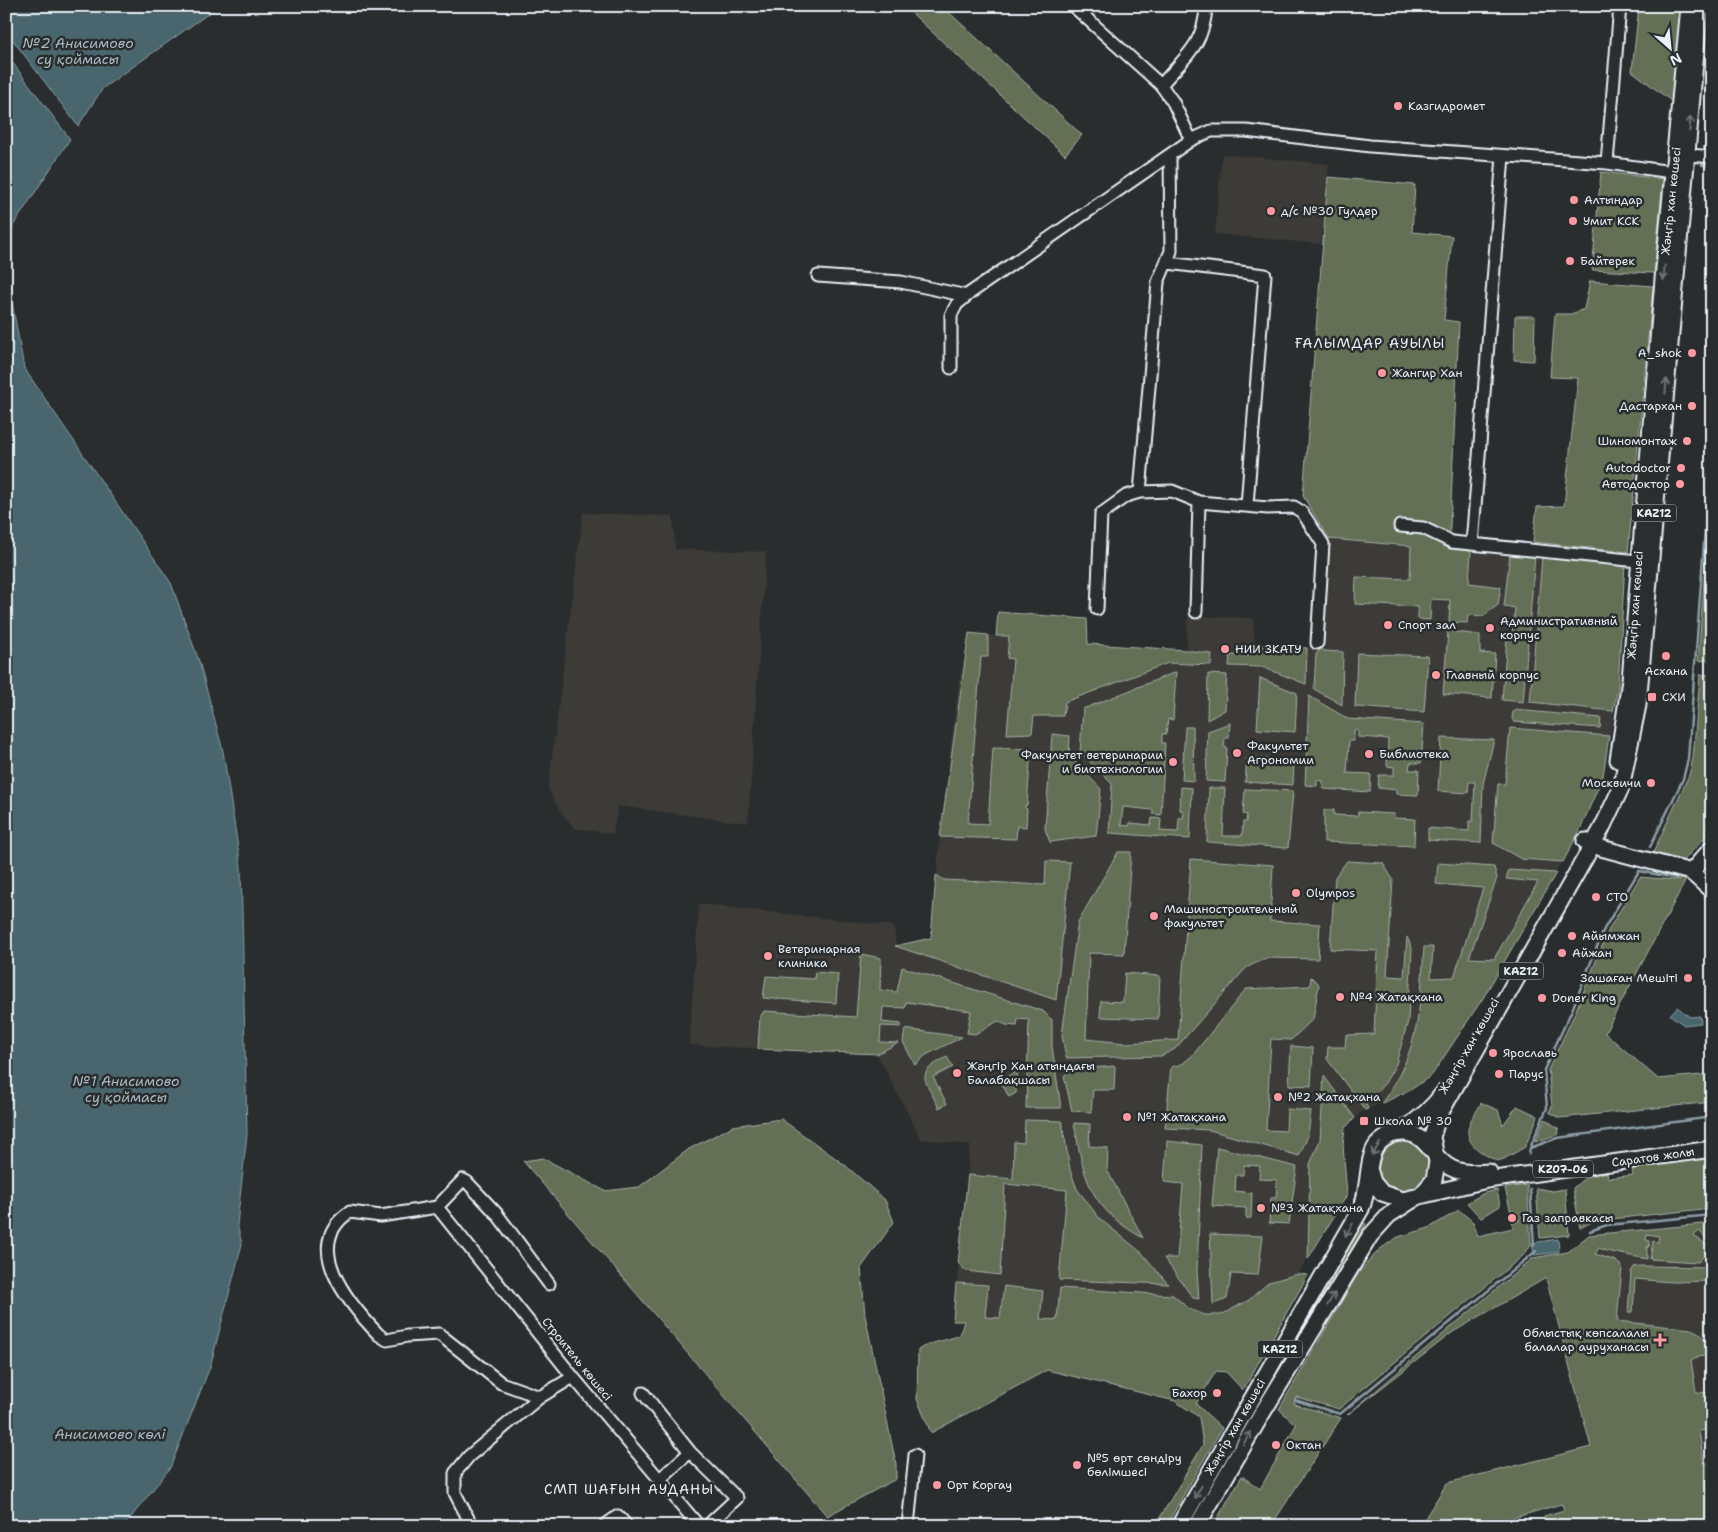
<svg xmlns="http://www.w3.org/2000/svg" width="1718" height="1532" font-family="'Shantell Sans',sans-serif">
<rect width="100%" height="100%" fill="#2a2d2e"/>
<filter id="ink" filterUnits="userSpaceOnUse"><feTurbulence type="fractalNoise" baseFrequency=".02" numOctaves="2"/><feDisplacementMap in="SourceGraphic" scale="10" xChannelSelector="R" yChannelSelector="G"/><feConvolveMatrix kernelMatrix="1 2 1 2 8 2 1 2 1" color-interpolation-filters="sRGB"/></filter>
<g filter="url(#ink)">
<path fill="#3c3a38" d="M1222,154L1329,164L1321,244L1215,234Z
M583,513L673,516L675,549L766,552L748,823L618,806L613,834L574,828L559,809L548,789Z
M1329,539L1625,563L1618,688L1603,776L1580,830L1483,998L1432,1075L1412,1089L1360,1113L1345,1128L1343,1145L1347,1195L1289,1288L1188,1332L953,1321L970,1145L921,1139L877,1054L689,1045L699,904L894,926L896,946L931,938L941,825L958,688L969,633L996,636L998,612L1087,619L1088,644L1186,650L1188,616L1253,618L1255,645L1321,648Z
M1712,1223V1492L1651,1508L1595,1254L1613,1232Z"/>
<path fill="#636f56" stroke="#a6b0a7" d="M904,6H942L1082,135L1065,155Z
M1639,6H1683L1675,104L1632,71Z
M1601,172L1663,179L1654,273L1592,270Z
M1328,177L1415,185L1412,232L1452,236L1444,320L1459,322L1449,549L1471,551L1469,583L1501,587L1498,605L1483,616L1468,615L1467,623L1449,622L1450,600L1431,599L1430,620L1418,619V607L1355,604L1356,577L1410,579L1411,546L1329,539L1303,496Z
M1590,281L1653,286L1628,552L1533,542L1537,507L1564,506L1578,378L1550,377L1555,314H1571L1584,309Z
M1515,316H1535L1534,361L1514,360Z
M1712,477V660L1698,661Z
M1510,554L1535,556L1523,702L1502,700L1507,637H1512L1515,608L1504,606Z
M1542,557L1625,563L1618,688L1613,711L1530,702Z
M998,612L1087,619L1088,644L1186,650L1212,654L1211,665L1168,663L1065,702L1063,716H1034L1032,733L1007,734L1013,659L1007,658L1009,636H996Z
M1448,631L1480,635V653L1495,654L1492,698L1443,694Z
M969,633L988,635V657H981L968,823L988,824L993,748L1031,749L1027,805H1025V808L1027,809L1026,827L1017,826L1016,839L940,837Z
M1248,644L1307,648L1306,684L1262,667L1229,666L1230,655L1248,656Z
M1322,648L1324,651L1343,652L1342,705L1314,689L1316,654Z
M1357,653L1428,656L1424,712L1355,707Z
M1176,672L1173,720L1168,719L1166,734H1162V743H1165L1161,815L1153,814V810L1123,807L1121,825L1129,826L1130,823L1151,825L1152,818L1161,819L1160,831L1178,832L1179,818H1183L1184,811L1180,810L1181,787L1192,788L1190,839L1109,833L1112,784L1080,752L1083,709Z
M1208,674L1227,675L1225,710L1207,720Z
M1712,674V793L1707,828L1709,833L1682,862L1652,855L1689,775L1693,758L1700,675Z
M1260,678L1297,693L1295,732L1257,729Z
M1309,696L1348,719L1424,724L1421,763H1410L1409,770H1419L1418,795L1396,794V790L1378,788L1379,775H1394V767L1387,766L1388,739L1358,737V730H1354V741H1349L1347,773L1371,774L1370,792L1323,789V781L1317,780V786L1305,785Z
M1516,710L1601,718L1600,728L1514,722L1512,719L1513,712Z
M1230,723L1229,738H1225L1224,747L1227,748L1225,782L1206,781L1208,731Z
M1185,727H1193L1194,781L1182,780Z
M1510,728L1609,736L1603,776L1580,830L1563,862L1521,859L1493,843L1498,784H1505Z
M1052,734L1070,736L1069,756L1101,789L1096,836L1050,842L1045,829Z
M1441,738L1494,740L1483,784L1481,843L1428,840V828L1469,831V821H1473L1475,782H1469L1468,793L1438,791Z
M1247,758L1294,761L1293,785L1245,782Z
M1209,788H1225L1223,836H1242L1243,822H1246L1247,815L1243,814L1245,789L1293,791L1288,848L1207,842Z
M1324,810H1334V815L1357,816L1358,812L1394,814V818L1415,819L1414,846L1324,842Z
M1118,852H1131L1124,954L1089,953L1086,1039L1125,1043L1178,1040L1191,859L1273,865L1270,921L1320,924L1318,959L1266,958L1246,968L1175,1049L1161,1056L1066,1058L1062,1035L1078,922Z
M1046,861L1070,862L1056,1000L895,946L931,938L936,875L944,880L1045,885Z
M1347,861L1383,863L1393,880L1387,976L1404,977L1407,937L1412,948L1408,1021L1396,1064L1385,1083L1366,1104L1368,1109L1365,1110L1327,1059L1328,1047H1345L1346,1035L1374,1034L1378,951L1330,949L1335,877Z
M1438,863L1494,867L1497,878L1469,958L1494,959L1538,882L1506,879L1509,870L1556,873L1483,998L1432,1075L1412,1089L1381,1104C1420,1050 1420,1011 1424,947H1433L1431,978L1454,977L1483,888L1436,884Z
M1640,877L1675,880L1687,878L1605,1033L1658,1079L1712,1074V1102L1560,1118L1549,1112L1552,1106L1548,1070L1574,1015L1609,929Z
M861,954L881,958L880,990L897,992L902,967L1043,1011L1052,1020V1046L1061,1108H1026L1029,1020L1018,1019L1017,1026L1006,1025L998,1021L975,1034L967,1033L971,1011L906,1002L905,1008L883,1007L882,1022L901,1024V1027L881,1026L880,1042L898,1043L877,1054L758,1049L760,1017L764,1011L856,1017Z
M815,972L838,974L836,1003L763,998L766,976L814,979Z
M1125,973L1160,976L1158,1019L1100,1017L1101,1001L1123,1002Z
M1311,977L1319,984L1313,1019L1291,1040L1271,1039L1266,1130L1286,1131L1287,1109L1311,1111L1308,1136L1299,1156L1210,1130L1165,1128L1171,1067L1182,1064L1192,1056L1246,989L1310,986Z
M905,1029L962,1037L926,1055L915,1065L903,1042Z
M1291,1046L1313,1048L1311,1086L1289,1085Z
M947,1057L953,1067L933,1077L947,1104L939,1108C925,1079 913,1074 947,1057Z
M1115,1066L1114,1090H1093L1091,1112L1072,1111L1064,1076L1070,1070Z
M1018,1071L1016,1093L1009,1097L1000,1080Z
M1324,1076L1355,1118L1345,1128L1343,1145L1347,1195L1308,1259L1310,1164L1320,1140Z
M1481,1103L1498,1110L1503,1125L1517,1106L1538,1116L1525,1147L1504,1159L1497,1161C1483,1154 1463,1144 1469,1125C1471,1118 1478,1110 1481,1103Z
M781,1119L845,1165L885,1200L894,1222L861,1268L865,1315L896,1464V1479L827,1516L523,1161L543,1158L605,1191L639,1187L689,1149L733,1126Z
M1545,1119L1558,1128L1559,1134L1535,1142Z
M1025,1120L1062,1121L1070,1170L1077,1189L1100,1219L1142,1253L1168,1284L1059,1280L1067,1190L1005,1184L1000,1275L966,1271L958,1263L968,1175L1013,1179L1014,1142L1024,1143Z
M1074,1123L1090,1124L1089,1146L1108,1148L1107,1170L1143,1238C1089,1208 1084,1179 1074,1123Z
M1377 1167a26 26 0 1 1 52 0a26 26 0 1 1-52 0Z
M1167,1141L1202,1145L1197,1271L1199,1299L1193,1298L1164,1258H1177L1183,1184L1164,1182Z
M1217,1147L1297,1167L1289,1224L1269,1223L1271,1198H1276L1277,1180L1259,1179L1260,1166L1244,1165L1243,1175H1236L1235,1191L1252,1193L1251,1218H1246V1208L1212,1206Z
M1712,1156V1208L1594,1221L1580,1228L1573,1188L1586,1177L1607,1171L1608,1178L1633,1175L1632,1168Z
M1527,1185L1531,1244L1525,1254L1339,1409L1296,1397L1294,1404L1341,1418L1271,1526H1213L1242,1476L1260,1489L1296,1425L1279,1409L1359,1272L1380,1249L1398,1237L1429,1228L1459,1210L1473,1222L1478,1236L1513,1228L1512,1222L1519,1221L1517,1213H1511L1505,1188Z
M1536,1188L1553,1191L1565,1189L1569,1235L1540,1238Z
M1497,1190L1500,1206L1481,1218L1467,1203L1484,1193Z
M1363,1222L1366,1224L1275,1379L1271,1378Z
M1712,1223V1245L1699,1231L1694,1236L1712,1249L1698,1262L1650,1259L1653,1241L1658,1242L1659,1236L1647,1234L1646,1240L1650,1241L1649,1247H1647V1259L1606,1251L1599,1248L1595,1254L1616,1261L1622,1267L1617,1321L1691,1329L1699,1333L1712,1346V1354L1698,1356V1358L1691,1360L1696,1392L1712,1393V1429L1699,1431L1704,1463H1712V1522L1698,1526H1544V1516L1564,1510L1562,1504C1530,1512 1480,1532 1449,1521L1447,1526H1420L1447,1483L1591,1447L1546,1278L1453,1332L1347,1415L1533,1258L1568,1252L1589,1235Z
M1210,1234L1263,1236L1258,1275L1231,1274L1227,1299L1213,1304Z
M1640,1266L1712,1267V1281L1671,1282L1635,1279L1633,1312H1628L1631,1272L1634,1267Z
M1298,1274L1308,1275L1243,1390L1226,1372L1216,1371L1196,1404L1222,1428L1166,1526H1155L1203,1445L1199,1417L1175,1401L1047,1370L931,1433L917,1399L918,1350C929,1342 946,1341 960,1335L964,1321H953L956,1283L988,1285L985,1317L1000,1318L1004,1286L1043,1291L1040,1319L1057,1320L1060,1288L1173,1295L1189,1309L1205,1315H1221L1249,1300L1269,1282Z"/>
<path fill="#4a666e" stroke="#899ea5" d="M6,6H219L103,88L78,126L6,31Z
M6,54L70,139L13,226L7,275L24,368L171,583L199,661L223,751L241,867L247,1134L237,1224L242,1244L210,1367L170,1468L124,1526H6Z
M1677,1007L1690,1017L1700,1016L1701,1023L1684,1025L1670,1015Z
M1558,1239L1559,1252L1534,1255L1532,1243Z"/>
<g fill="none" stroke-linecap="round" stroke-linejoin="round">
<path stroke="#899ea5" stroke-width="2.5" d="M1704,147L1712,148
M1702,165L1712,166
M1650,847L1683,779L1688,759L1711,448
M1688,863L1712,836
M1530,1148L1547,1108L1544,1070L1572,1010L1604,929L1639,871L1676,878L1679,875
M1529,1154L1530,1148L1557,1138L1712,1117
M1530,1189L1534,1245
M1590,1231L1607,1225L1712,1215
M1295,1400L1340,1414L1536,1251"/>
<g stroke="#e8f1f8" stroke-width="15">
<path id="minor" d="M1073,6L1161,85L1173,102L1191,140
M1161,85C1184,58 1205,44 1206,6
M1680,154L1712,157
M1607,163L1620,6
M1168,263L1265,275L1247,505
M818,276L901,282L967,296
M951,368V315L957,304L970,293L1191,140L1211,131H1246L1370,146L1607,163L1679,173
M1140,492L1158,282L1171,251L1170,156
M1400,526L1423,528L1452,542L1648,562
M1472,544L1503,156
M1097,609L1101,514L1126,496L1140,492L1172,491L1199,502L1268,508L1294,507L1302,512L1323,544L1317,643
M1196,612L1199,502
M437,1207L573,1377L699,1526
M643,1393L690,1452L737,1498L707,1526
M540,1397L501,1383L439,1334L407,1336L387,1340L379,1335C350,1305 299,1245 350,1212L381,1216L437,1207L463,1180L467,1182L497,1214L549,1284
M660,1479L690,1452
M472,1526L455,1493V1473L469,1456L540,1397L573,1377
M604,1526L618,1516L627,1526
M908,1526L915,1455"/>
</g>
<g stroke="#e8f1f8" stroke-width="19">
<path id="major" d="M1618,760L1630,680L1663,279L1689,6
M1585,841L1601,848L1691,872L1712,891
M1691,872L1712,848
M1395,1134C1426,1127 1429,1157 1451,1168C1462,1174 1477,1173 1489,1172
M1370,1172L1373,1182L1382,1193L1403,1200L1487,1180L1712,1149
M1179,1526L1361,1209C1370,1189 1366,1159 1377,1145C1384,1137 1394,1134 1403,1129C1419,1120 1433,1107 1444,1092
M1197,1526L1263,1412L1370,1236L1389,1215L1422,1194L1434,1180L1437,1162L1432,1137L1438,1117L1601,830L1621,788L1638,705L1700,6"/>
</g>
<use href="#minor" stroke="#2a2d2e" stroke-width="11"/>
<use href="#major" stroke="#2a2d2e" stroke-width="15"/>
</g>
<defs><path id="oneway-shaft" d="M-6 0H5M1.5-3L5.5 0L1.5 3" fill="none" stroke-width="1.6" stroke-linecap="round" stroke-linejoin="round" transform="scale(1.25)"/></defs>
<g stroke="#6c7275">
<use href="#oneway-shaft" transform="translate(1690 124) rotate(-85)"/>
<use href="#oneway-shaft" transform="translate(1664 273) rotate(95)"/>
<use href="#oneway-shaft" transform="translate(1666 386) rotate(-85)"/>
<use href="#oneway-shaft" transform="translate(1376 1149) rotate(123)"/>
<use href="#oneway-shaft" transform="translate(1349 1230) rotate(121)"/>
<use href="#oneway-shaft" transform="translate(1331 1299) rotate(-59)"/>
<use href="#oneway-shaft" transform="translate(1247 1438) rotate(-59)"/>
<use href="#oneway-shaft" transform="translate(1198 1492) rotate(119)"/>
</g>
</g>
<g fill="#ff9aa2" stroke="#2a2d2e" stroke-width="2">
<circle cx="1398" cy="106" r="5"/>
<circle cx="1574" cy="200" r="5"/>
<circle cx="1271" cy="211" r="5"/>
<circle cx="1573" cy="221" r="5"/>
<circle cx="1570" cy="261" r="5"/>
<circle cx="1692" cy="353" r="5"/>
<circle cx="1382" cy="373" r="5"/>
<circle cx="1692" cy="406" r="5"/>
<circle cx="1687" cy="441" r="5"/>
<circle cx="1681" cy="468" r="5"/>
<circle cx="1680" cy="484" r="5"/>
<circle cx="1388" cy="625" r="5"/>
<circle cx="1490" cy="628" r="5"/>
<circle cx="1225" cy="649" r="5"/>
<circle cx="1666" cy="656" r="5"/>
<circle cx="1436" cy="675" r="5"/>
<rect x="1647" y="692" width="10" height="10" rx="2.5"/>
<circle cx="1237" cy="753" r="5"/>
<circle cx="1369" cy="754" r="5"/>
<circle cx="1173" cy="762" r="5"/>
<circle cx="1651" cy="783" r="5"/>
<circle cx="1296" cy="893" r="5"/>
<circle cx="1596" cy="897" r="5"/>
<circle cx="1154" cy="916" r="5"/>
<circle cx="1572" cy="936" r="5"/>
<circle cx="1562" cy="953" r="5"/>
<circle cx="768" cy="956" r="5"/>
<circle cx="1688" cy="978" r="5"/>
<circle cx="1340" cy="997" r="5"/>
<circle cx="1542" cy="998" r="5"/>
<circle cx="1493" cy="1053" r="5"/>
<circle cx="957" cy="1073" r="5"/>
<circle cx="1499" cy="1074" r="5"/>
<circle cx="1278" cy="1097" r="5"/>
<circle cx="1127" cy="1117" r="5"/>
<rect x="1359" y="1116" width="10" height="10" rx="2.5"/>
<circle cx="1261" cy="1208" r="5"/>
<circle cx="1512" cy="1218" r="5"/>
<path d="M1657.5 1332.5h5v5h5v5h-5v5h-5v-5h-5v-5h5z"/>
<circle cx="1217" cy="1393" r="5"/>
<circle cx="1276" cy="1445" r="5"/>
<circle cx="1077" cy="1465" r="5"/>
<circle cx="937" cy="1485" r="5"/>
</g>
<g text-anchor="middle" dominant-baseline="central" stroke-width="5" stroke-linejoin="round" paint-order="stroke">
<g fill="#2a2d2e" stroke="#afb6bb" stroke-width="1">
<rect x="1631.5" y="504.5" width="45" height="17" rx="4"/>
<rect x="1498.5" y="962.5" width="45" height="17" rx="4"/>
<rect x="1533" y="1160.5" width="60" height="17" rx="4"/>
<rect x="1257.5" y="1340.5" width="45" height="17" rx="4"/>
</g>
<g font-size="11" font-weight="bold" fill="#e8f1f8">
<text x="1654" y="513">KAZ12</text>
<text x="1521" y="971">KAZ12</text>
<text x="1563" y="1169">KZ07-06</text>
<text x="1280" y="1349">KAZ12</text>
</g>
<g font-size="12" fill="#e8f1f8" stroke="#2a2d2e" text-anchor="start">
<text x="1408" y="106">Казгидромет</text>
<text x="1584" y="200">Алтындар</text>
<text x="1281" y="211">д/с №30 Гулдер</text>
<text x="1583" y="221">Умит КСК</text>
<text x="1580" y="261">Байтерек</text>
<text x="1682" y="353" text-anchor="end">A_shok</text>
<text x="1392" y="373">Жангир Хан</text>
<text x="1682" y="406" text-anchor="end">Дастархан</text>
<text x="1677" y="441" text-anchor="end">Шиномонтаж</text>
<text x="1671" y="468" text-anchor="end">Autodoctor</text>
<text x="1670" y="484" text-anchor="end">Автодоктор</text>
<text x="1500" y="621">Административный<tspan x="1500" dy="14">корпус</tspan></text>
<text x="1398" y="625">Спорт зал</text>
<text x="1235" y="649">НИИ ЗКАТУ</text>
<text x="1666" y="671" text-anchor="middle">Асхана</text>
<text x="1446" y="675">Главный корпус</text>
<text x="1662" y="697">СХИ</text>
<text x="1247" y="746">Факультет<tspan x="1247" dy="14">Агрономии</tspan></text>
<text x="1379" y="754">Библиотека</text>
<text x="1163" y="755" text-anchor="end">Факультет ветеринарии<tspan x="1163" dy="14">и биотехнологии</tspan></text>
<text x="1641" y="783" text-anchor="end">Москвичи</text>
<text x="1306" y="893">Olympos</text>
<text x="1606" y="897">СТО</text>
<text x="1164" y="909">Машиностроительный<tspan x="1164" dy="14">факультет</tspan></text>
<text x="1582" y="936">Айымжан</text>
<text x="778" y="949">Ветеринарная<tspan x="778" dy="14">клиника</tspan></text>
<text x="1572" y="953">Айжан</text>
<text x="1678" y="978" text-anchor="end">Зашаған Мешіті</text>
<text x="1350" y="997">№4 Жатақхана</text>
<text x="1552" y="998">Doner King</text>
<text x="1503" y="1053">Ярославь</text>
<text x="967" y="1066">Жәңгір Хан атындағы<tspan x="967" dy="14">Балабақшасы</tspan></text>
<text x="1509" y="1074">Парус</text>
<text x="1288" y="1097">№2 Жатақхана</text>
<text x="1137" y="1117">№1 Жатақхана</text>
<text x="1374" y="1121">Школа № 30</text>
<text x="1271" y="1208">№3 Жатақхана</text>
<text x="1522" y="1218">Газ заправкасы</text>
<text x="1649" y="1333" text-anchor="end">Облыстық көпсалалы<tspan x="1649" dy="14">балалар ауруханасы</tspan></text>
<text x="1207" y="1393" text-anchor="end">Бахор</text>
<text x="1286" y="1445">Октан</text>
<text x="1087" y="1458">№5 өрт сөндіру<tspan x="1087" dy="14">бөлімшесі</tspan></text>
<text x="947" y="1485">Орт Коргау</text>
</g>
<g font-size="12" fill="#e8f1f8" stroke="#2a2d2e">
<text transform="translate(1671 201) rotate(-84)">Жәңгір хан көшесі</text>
<text transform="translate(1635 605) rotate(-86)">Жәңгір хан көшесі</text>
<text transform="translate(1469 1046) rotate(-60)">Жәңгір хан көшесі</text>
<text transform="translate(1653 1157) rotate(-8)">Саратов жолы</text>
<text transform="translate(577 1359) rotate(51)">Строитель көшесі</text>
<text transform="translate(1235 1427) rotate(-60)">Жәңгір хан көшесі</text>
</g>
<g font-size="14" font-style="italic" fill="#a9b9c1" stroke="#2a2d2e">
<text x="78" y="43">№2 Анисимово<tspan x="78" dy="16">су қоймасы</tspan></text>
<text x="126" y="1081">№1 Анисимово<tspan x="126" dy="16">су қоймасы</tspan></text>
<text x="110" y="1434">Анисимово көлі</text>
</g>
<g font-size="14" letter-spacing="1" fill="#e8f1f8" stroke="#2a2d2e">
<text x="1370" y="343">ҒАЛЫМДАР АУЫЛЫ</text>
<text x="629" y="1489">СМП ШАҒЫН АУДАНЫ</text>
</g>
</g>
<rect width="1718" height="1532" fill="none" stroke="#2a2d2e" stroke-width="25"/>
<rect x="12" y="12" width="1693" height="1507" fill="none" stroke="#e8f1f8" stroke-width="2" filter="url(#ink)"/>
<g transform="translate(1670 48) rotate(153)" stroke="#2a2d2e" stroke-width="4" paint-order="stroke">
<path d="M0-4L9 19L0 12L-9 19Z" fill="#e8f1f8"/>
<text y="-8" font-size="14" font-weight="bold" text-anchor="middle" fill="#e8f1f8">N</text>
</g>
</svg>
